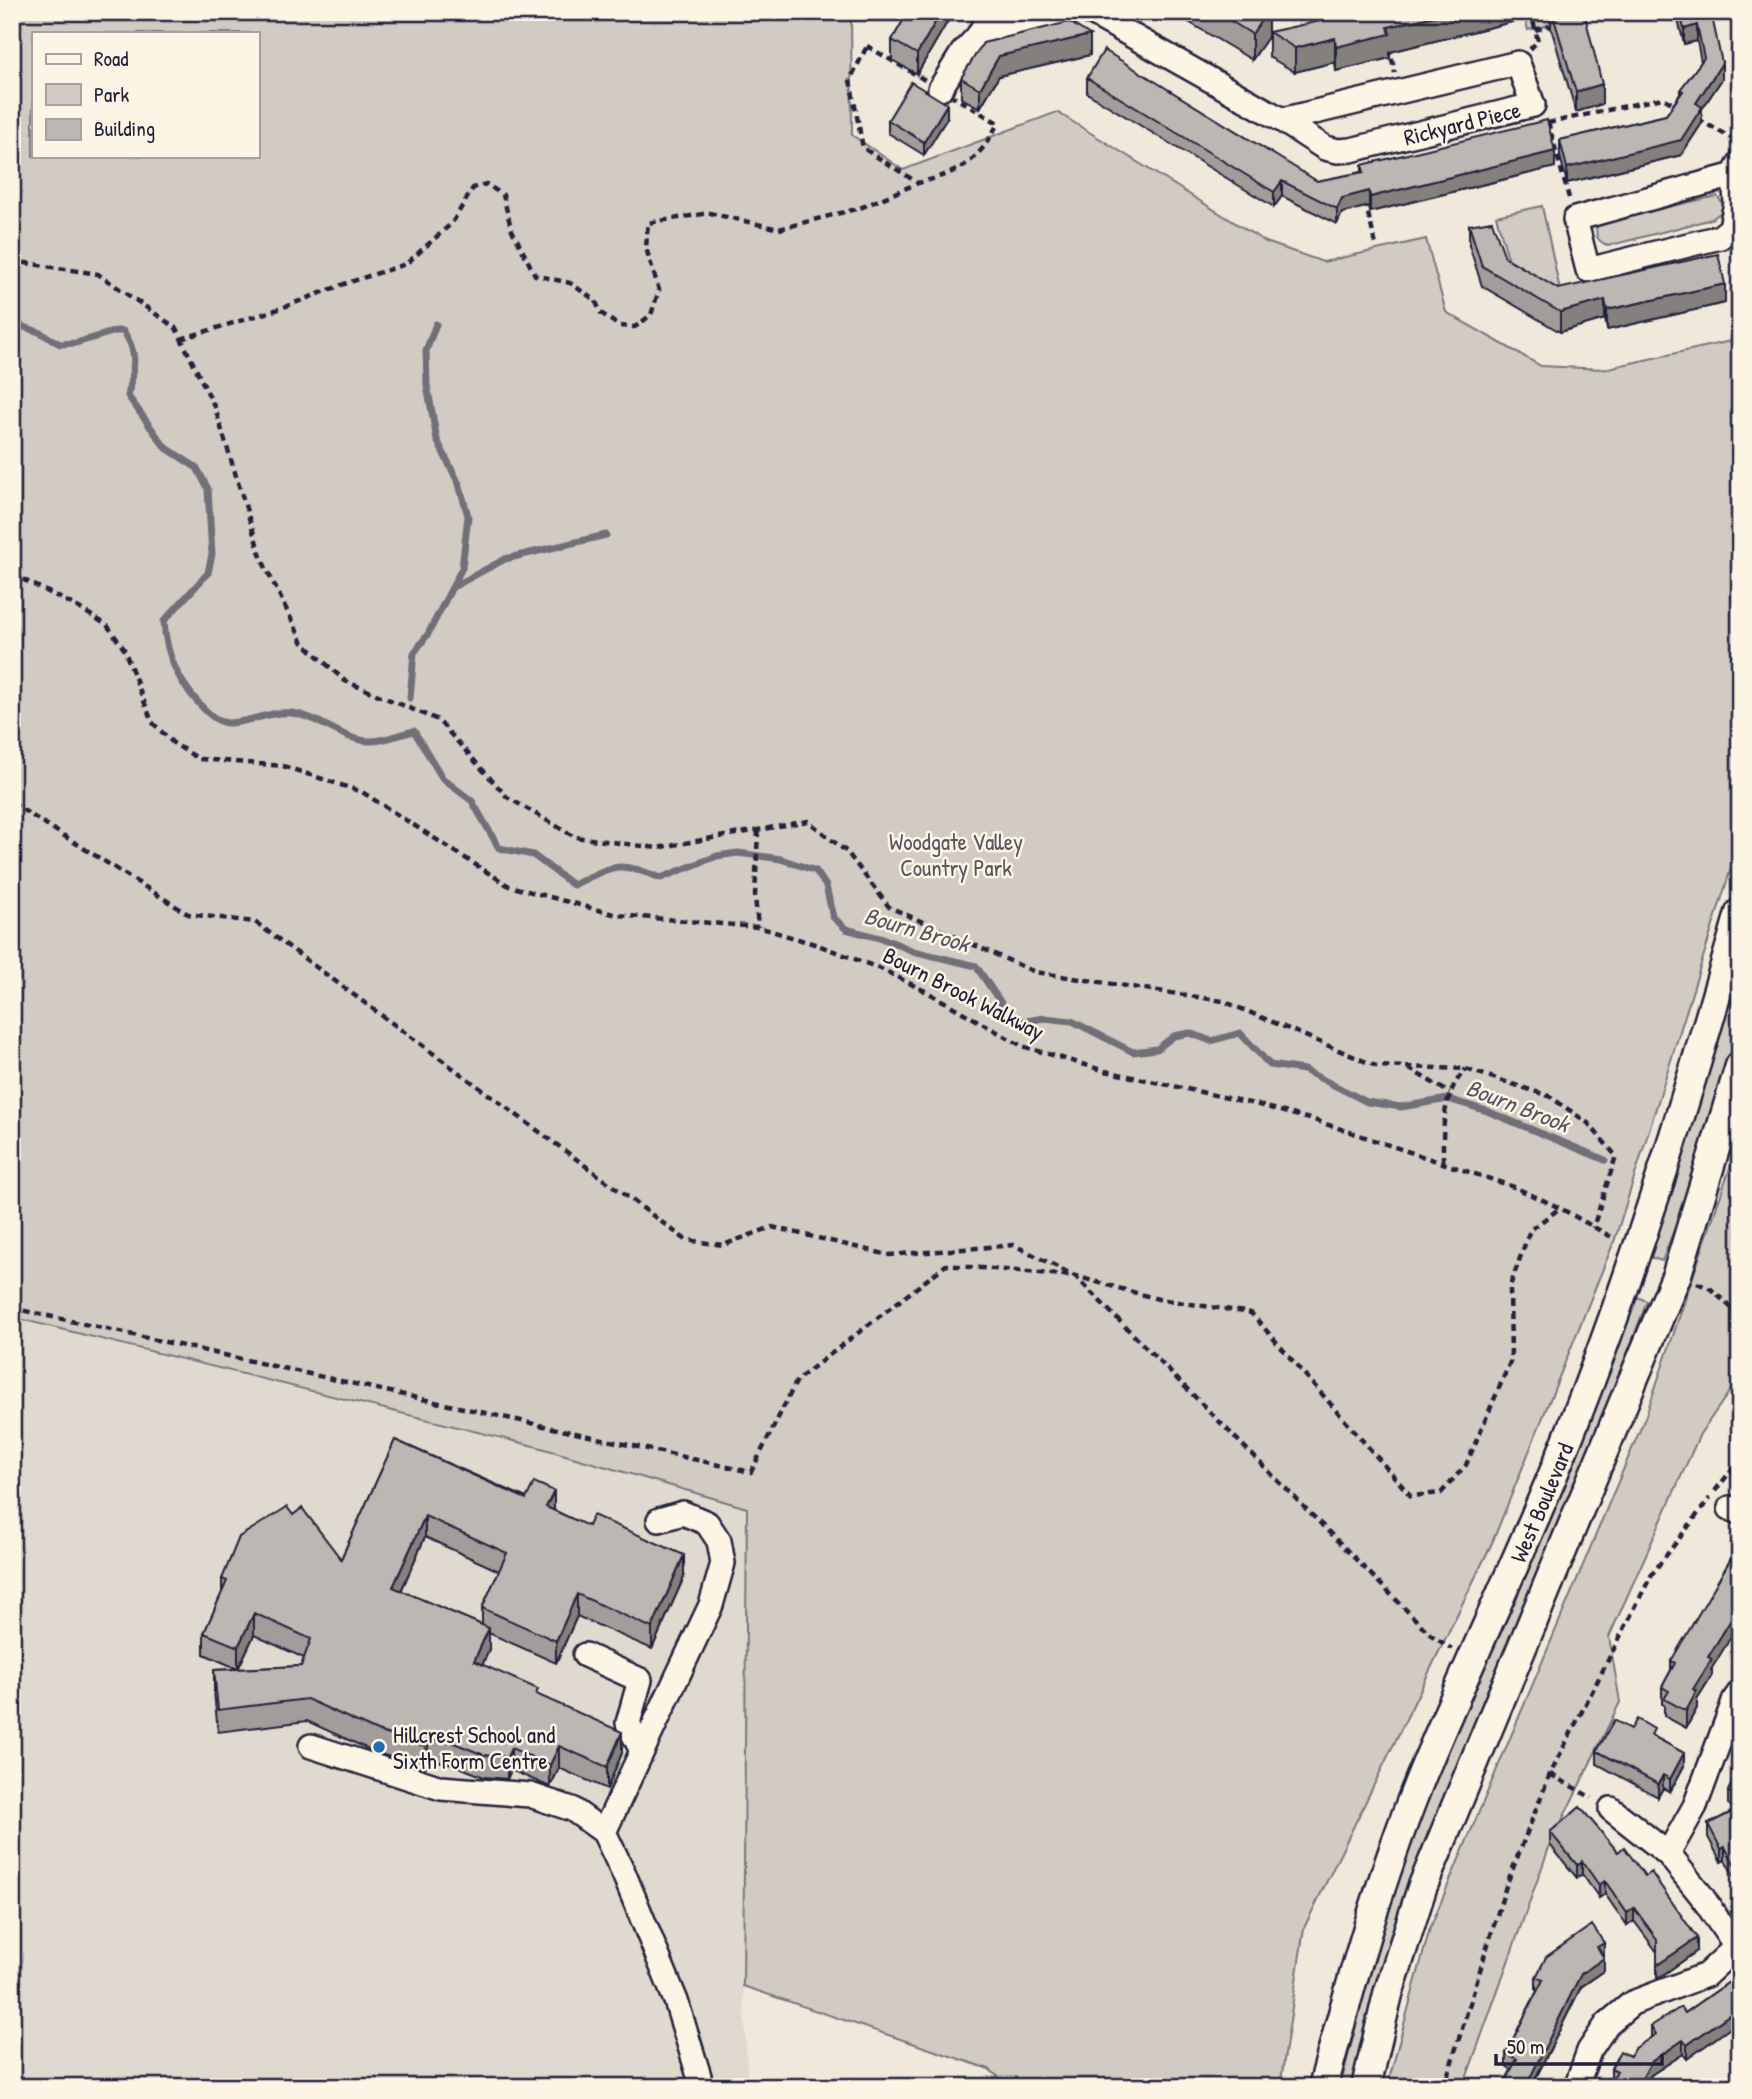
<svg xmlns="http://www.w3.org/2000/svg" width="1752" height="2099" font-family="'Patrick Hand',sans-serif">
<rect width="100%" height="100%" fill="#efe8db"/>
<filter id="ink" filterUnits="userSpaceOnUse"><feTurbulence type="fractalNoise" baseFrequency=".0143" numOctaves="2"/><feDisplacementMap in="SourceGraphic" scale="14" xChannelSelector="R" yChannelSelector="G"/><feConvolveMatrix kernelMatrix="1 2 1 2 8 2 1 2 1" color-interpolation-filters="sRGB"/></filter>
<g filter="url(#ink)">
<path fill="#e0d9cf" d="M12,1317L538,1447L747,1508L743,1986L748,2087H12Z"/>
<path fill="#d1cbc3" stroke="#7a767f" stroke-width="2" fill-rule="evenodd" d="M12,12H851L852,135L903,170L1057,112L1266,242L1323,262L1426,239L1446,312L1541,366L1604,369L1740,339V828L1732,865L1615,1239L1492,1543L1304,1928L1280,2087H1010L989,2069L743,1986L747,1508L538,1447L12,1317ZM33,33H257V156H33Z
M1523,12H1608L1528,30Z
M1717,196L1723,204L1721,212L1712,219L1608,246C1596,240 1595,236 1597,223Z
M1542,206L1560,290L1511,268L1496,216Z
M1740,963V1023L1694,1177L1662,1261L1647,1256Z
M1740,1138V1388L1734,1385L1700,1434L1609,1637L1620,1702L1550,1845L1463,2087H1387L1430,1928L1645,1418Z
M1635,1296L1647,1301L1355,2087H1340L1398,1866Z"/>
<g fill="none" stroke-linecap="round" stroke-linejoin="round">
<path stroke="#716f79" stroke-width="7" d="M12,323L39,332L60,344L76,343L116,331H123C140,354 133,370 128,396L165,447L197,468L208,489L212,554L208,573L164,621C165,637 168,653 175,668C182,684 210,724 229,723C253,722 273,709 297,714C323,719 345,742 372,741C386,740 401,734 414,731L443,779L472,801L499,848L533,855L573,885C616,865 615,860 661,878L717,856L738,853L781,859L816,871L826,886L833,917L846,929L887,940L913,951L976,966L1003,1006L1020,1022L1044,1018L1072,1021L1133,1052L1157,1049L1174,1036L1190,1033L1211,1041L1240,1033L1270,1065L1304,1070L1367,1102L1401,1107L1448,1099L1487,1111L1605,1160
M453,587L505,559L606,535
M410,698L414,653L428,634L462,568L468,516L459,484L437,440L427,385L426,351L436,324"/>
<g stroke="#22223b" stroke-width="28">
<path id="minor" d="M992,12L978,36L1004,31L1072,12
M1090,12L1282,120L1325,148L1338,151L1351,150L1533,105L1518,63L1282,120
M940,89L963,52L978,36
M1734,175L1575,219L1588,270L1720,237L1731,228L1736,203L1734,175L1740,163
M1730,1508L1740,1513
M585,1655L640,1680L628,1723L642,1751
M311,1746L441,1788L530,1795L572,1809L604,1832L624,1874L676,2001L699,2076V2087
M1611,1809L1668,1854L1701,1895L1740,1953
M604,1832L711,1605L723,1563L719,1541L707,1523L683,1513L659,1520
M1668,1854L1695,1806L1735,1699L1740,1692
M1576,2087L1589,2051L1607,2024L1632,2003L1706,1975L1735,1948"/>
</g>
<g stroke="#22223b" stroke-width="33">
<g id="major">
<path id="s1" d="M1323,2087C1352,1978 1383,1868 1426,1765C1469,1662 1517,1563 1559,1460C1632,1282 1687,1098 1740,913"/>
<path d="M1366,2087L1388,1994L1422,1888L1677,1274L1740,1066"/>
</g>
</g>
<path stroke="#22223b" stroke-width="4.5" stroke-dasharray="7 5" stroke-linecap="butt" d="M1581,17L1597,12
M1535,30L1556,24
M867,46L998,123C978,163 960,172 918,183L863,148L850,80Z
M1389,47L1395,73
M1530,49L1538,41L1531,12
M1698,119L1736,141
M1548,122L1569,198
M1548,123L1663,98L1679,107
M1365,202L1376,245
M12,261L98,274L176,328L215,408L262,560L303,643L345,681L438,720L507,797L575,837L657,848L808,821L847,852L889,907L1035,972L1223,1001L1376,1066L1466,1069L1549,1096L1588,1123L1616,1156L1593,1228
M181,339L279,309L344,284L406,264L452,223L473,188L486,184L503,195L511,228L535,275L570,283L595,300L601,313L619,326L635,327L651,315L659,290L646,248L648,223L709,213L779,229L860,208L918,183
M12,574L74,605L107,625L124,649L152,722L173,743L199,759L283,766L362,792L509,886L617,915L758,927L818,945L881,969L929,993L1022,1046L1105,1071L1255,1104L1317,1121L1514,1187L1560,1208L1615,1239
M12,803L188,914L255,922L686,1240L723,1245L772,1227L889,1255L1014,1245L1075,1276L1158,1299L1251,1313L1411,1496L1441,1493L1466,1465L1511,1360L1510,1286L1530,1230L1560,1208
M758,830L755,896L758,927
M1408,1068L1450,1093
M1443,1162C1443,1129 1441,1095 1466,1069
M1697,1283L1711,1289L1740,1316
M12,1308L751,1472L797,1380L946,1265L1075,1276L1431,1635L1452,1649
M1715,1491L1730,1472L1740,1452
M1550,1774L1592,1798
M1444,2087L1506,1886L1550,1774L1652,1574L1710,1498"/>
<use href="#minor" stroke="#fcf5e5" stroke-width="23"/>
<use href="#major" stroke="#fcf5e5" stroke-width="28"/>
</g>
<path fill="#a29d9a" stroke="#22223b" stroke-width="2" fill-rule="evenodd" d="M908,12H953L917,74L892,60V40Z
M1172,12H1268V37L1252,60Z
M1524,12V19L1390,52V58L1336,71L1335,62L1295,72L1269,57V32Z
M1551,12H1584L1602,104L1576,112L1551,28Z
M1676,12H1711L1722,79L1702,109V123L1681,155L1567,183L1560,156V140L1666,115L1680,94V90L1701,62L1697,41L1684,44Z
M1090,55L999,76L980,108L961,98V78Z
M1087,78L1317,181L1362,172V165L1555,167L1370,212L1369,206L1342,213L1337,224L1282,196L1274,207L1087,93Z
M947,118L924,155L888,133V120Z
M1469,225L1505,257L1558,289L1725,303L1607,330L1605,319L1560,332L1482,286L1469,245Z
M395,1440L554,1510L684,1577L652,1649L577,1616L556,1663L489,1633V1650L482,1665L538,1695L622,1753L607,1789L559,1768L550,1787L511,1770L507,1779L484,1777L449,1763L428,1760L425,1768L377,1753L307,1721L218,1732L214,1692V1670L238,1669L204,1654V1633L222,1593V1579L293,1515L341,1559ZM425,1537L499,1571L482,1608V1625L401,1591ZM254,1635L304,1658L301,1666L238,1669Z
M1671,1661L1712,1668V1675L1697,1699V1708L1686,1728L1664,1716V1705L1662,1704V1687L1671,1670Z
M1631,1729L1654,1737L1684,1766L1670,1792L1663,1788L1658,1797L1597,1764V1751Z
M1740,1768V1887L1725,1860L1721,1862L1708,1837V1824L1737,1809L1728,1804V1791Z
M1550,1832L1697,1951L1657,1979V1952L1634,1921L1627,1926L1605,1894L1599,1898L1582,1874L1577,1878L1550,1845Z
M1603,1956L1604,1971L1581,1987L1533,2084L1506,2066V2053L1537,1991L1536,1990V1977Z
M1732,1980L1687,2059L1683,2054L1651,2075L1645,2087H1608L1611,2081V2068L1630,2056L1651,2038V2026L1685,2013Z"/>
<path fill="#84807d" stroke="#22223b" stroke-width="2" d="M941,12H953L917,74V54Z
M1267,12H1268V37L1252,60V34Z
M1451,12H1524V19L1390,52V58L1336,71V47L1388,27Z
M1697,25V41L1684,44V29Z
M1090,35V55L999,76L980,108V89L999,56Z
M1335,38V62L1295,72V48Z
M1722,63V79L1702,109V123L1681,155L1567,183V168L1696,103Z
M1602,84V104L1576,112V92Z
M947,104V118L924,155V142Z
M1555,151V167L1370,212V197Z
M1282,181V196L1274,207V192Z
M1369,191V206L1342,213L1337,224V209L1342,198Z
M1725,284V303L1607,330V310Z
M1605,300V319L1560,332V312Z
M554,1491V1513L546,1507Z
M425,1516V1537L393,1609V1587Z
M684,1555V1577L652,1649V1628Z
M577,1594V1616L556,1663V1641Z
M1740,1605V1622L1712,1668V1675L1697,1699V1708L1686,1728V1711L1693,1689L1708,1657Z
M254,1613V1635L238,1669V1647Z
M489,1628V1650L474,1683V1661Z
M622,1732V1753L607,1789V1767Z
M428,1739V1760L425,1768V1746Z
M559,1746V1768L550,1787V1765Z
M511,1748V1770L507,1779V1757Z
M1684,1753V1766L1670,1792V1779Z
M1663,1775V1788L1658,1797V1784Z
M1725,1847V1860L1721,1862V1849Z
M1582,1861V1874L1577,1878V1865Z
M1605,1881V1894L1599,1898V1885Z
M1634,1908V1921L1627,1926V1913Z
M1697,1938V1951L1657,1979V1965Z
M1604,1943V1956L1597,1947Z
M1604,1958V1971L1581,1987L1531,2087L1528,2082L1532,2072L1581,1974Z
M1740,2007V2021L1687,2059V2045Z
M1683,2040V2054L1651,2075L1645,2087H1639V2084L1651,2062Z"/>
<path fill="#bcb7b3" stroke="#22223b" stroke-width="2" d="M908,12H941L917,54L892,40Z
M1216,12H1267L1252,34Z
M1362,12H1451L1388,27L1390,34L1336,47L1335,38L1295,48L1269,32Z
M1552,12H1584L1602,84L1576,92Z
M1680,12H1711L1722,63L1696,103L1702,107L1681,140L1567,168L1560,140L1666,115L1683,91L1680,90L1704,58L1697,25L1684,29Z
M1069,22L1090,35L999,56L980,89L961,78L983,43Z
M1104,50L1317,181L1364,172L1362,165L1547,120L1555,151L1370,197L1369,191L1342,198L1337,209L1282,181L1274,192L1087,78Z
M911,82L947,104L924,142L888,120Z
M1492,221L1505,257L1558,289L1718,254L1725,284L1607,310L1605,300L1560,312L1482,266L1469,225Z
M395,1440L526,1499L534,1482L554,1491L546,1507L588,1526L593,1515L684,1555L652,1628L577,1594L556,1641L482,1608L507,1553L425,1516L393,1587L489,1628L474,1661L538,1689L536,1694L622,1732L607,1767L559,1746L550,1765L511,1748L507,1757L484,1755L449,1741L428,1739L425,1746L377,1731L307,1699L218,1710L214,1670L301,1666L311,1639L254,1613L238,1647L204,1633L227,1581L222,1579L239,1537L287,1507L293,1515L302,1508L341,1559Z
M1740,1543V1605L1708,1657L1712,1659L1693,1689L1697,1691L1686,1711L1664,1699L1669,1691L1662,1687L1675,1663L1671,1661Z
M1637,1719L1654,1729L1651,1735L1684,1753L1670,1779L1663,1775L1658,1784L1597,1751L1614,1720L1631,1729Z
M1740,1768V1798L1728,1791Z
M1580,1807L1618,1852L1624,1847L1645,1876L1651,1872L1697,1938L1657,1965V1939L1634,1908L1627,1913L1605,1881L1599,1885L1582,1861L1577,1865L1550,1832Z
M1740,1808V1874L1725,1847L1721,1849L1708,1824Z
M1592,1925L1604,1943L1597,1947L1604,1958L1581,1974L1528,2082L1537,2086L1536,2087H1502L1517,2059L1506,2053L1543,1980L1536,1977L1546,1957Z
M1732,1980L1740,1991V2007L1687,2045L1683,2040L1651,2062L1639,2084L1643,2085L1642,2087H1608L1617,2071L1611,2068L1620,2051L1630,2056L1634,2049L1656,2034L1651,2026L1681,2007L1685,2013Z"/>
</g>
<circle fill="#1f6fb2" stroke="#fcf5e5" stroke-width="2.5" cx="379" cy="1747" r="7"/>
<g text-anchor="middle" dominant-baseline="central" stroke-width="5" stroke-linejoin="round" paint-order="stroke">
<g font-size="23" fill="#22223b" stroke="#fcf5e5">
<text transform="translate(1462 123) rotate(-14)">Rickyard Piece</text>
<text transform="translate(964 993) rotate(27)">Bourn Brook Walkway</text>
<text stroke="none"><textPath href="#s1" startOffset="625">West Boulevard</textPath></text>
</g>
<g font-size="23" fill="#575564" stroke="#fcf5e5">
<text x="956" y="841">Woodgate Valley<tspan x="956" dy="26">Country Park</tspan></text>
</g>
<g font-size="23" fill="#22223b" stroke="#fcf5e5" text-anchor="start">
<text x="393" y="1734">Hillcrest School and<tspan x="393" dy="26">Sixth Form Centre</tspan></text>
</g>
<g font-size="24" font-style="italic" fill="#575564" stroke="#fcf5e5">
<text transform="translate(917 929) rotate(16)">Bourn Brook</text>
<text transform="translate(1518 1105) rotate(21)">Bourn Brook</text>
</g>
</g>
<rect width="1752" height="2099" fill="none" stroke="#fcf5e5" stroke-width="42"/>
<rect x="21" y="21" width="1710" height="2057" fill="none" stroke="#22223b" stroke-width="2.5" filter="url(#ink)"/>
<rect x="32" y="32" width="228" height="126" fill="#fcf5e5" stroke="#a5a1a1" stroke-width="2"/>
<rect x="46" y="54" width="35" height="10" fill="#fcf5e5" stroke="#a5a1a1" stroke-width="2"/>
<text x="94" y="66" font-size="21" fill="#22223b">Road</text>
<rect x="46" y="84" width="35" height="21" fill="#d1cbc3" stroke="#a5a1a1" stroke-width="2"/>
<text x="94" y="102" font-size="21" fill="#22223b">Park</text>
<rect x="46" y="119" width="35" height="21" fill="#bcb7b3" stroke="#a5a1a1" stroke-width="2"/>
<text x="94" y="136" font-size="21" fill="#22223b">Building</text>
<path d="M1496 2054v10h166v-10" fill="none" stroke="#22223b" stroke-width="3.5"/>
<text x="1507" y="2054" font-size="21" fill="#22223b" stroke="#fcf5e5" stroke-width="5" paint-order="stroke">50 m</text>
</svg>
